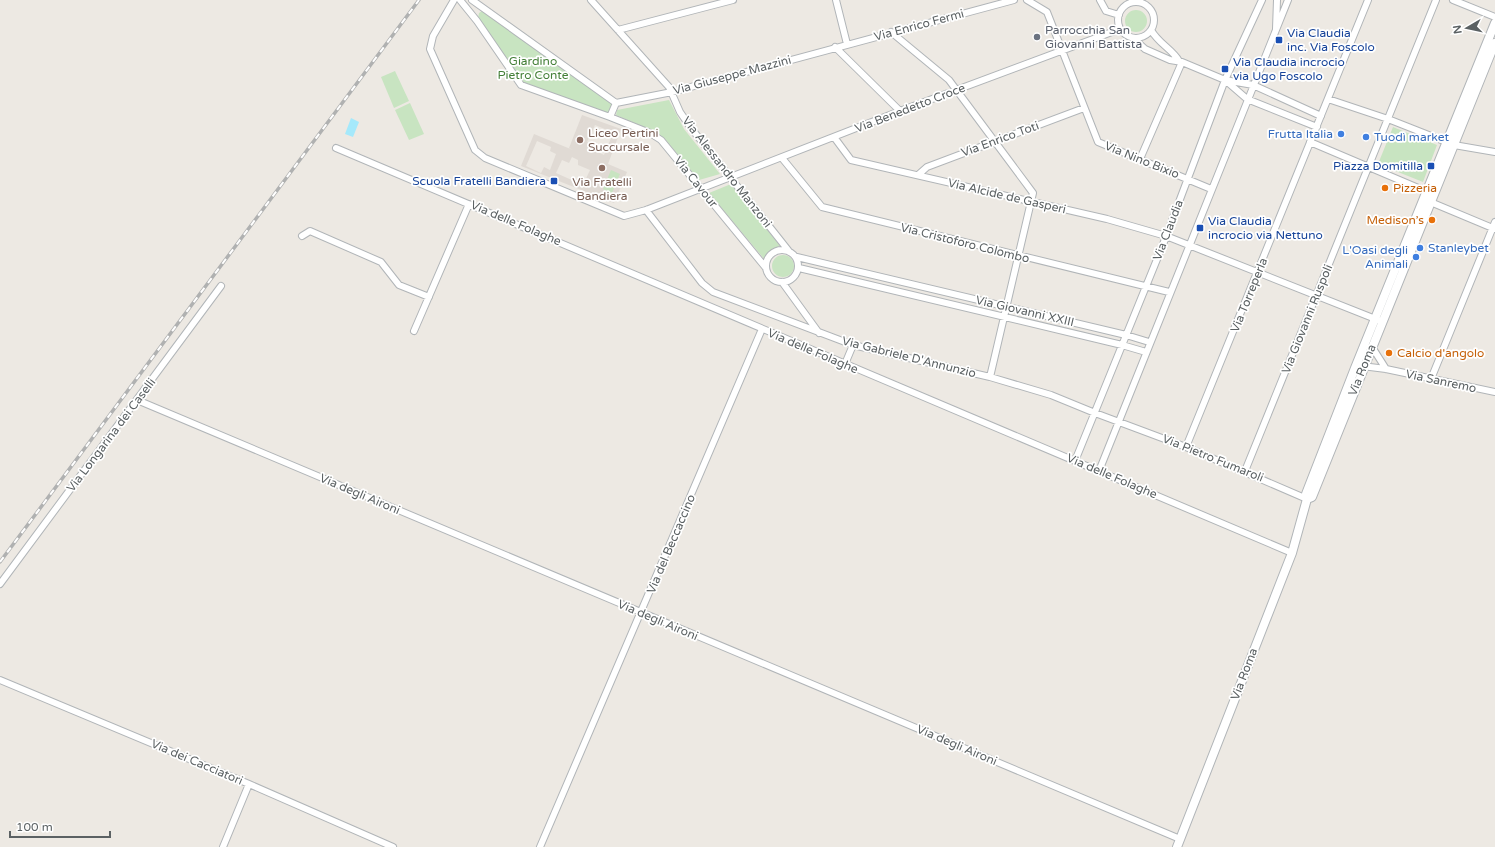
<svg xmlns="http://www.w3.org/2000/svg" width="1495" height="847" font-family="'Varela Round',sans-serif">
<rect width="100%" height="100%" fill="#ede9e3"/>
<path fill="#e0dad4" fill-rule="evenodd" d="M582,115L621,129L608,164L627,172L614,203L521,166L534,134L573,150L569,148ZM595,125L607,130L605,135L611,138L604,155L598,152L597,146L587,142ZM537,141L551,147L550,151L556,154L550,170L544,167L541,173L526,166ZM572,157L578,160V165L590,170L583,185L556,173L562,160L569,163Z"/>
<path fill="#c8e4c1" d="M1125 21a11 11 0 1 1 22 0a11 11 0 1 1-22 0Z
M482,11L613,104L608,114L525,84L520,80L478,18L479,13Z
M395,71L409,101L394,108L381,77Z
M669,100L684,129L720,174L699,180L664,138L648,129L616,115L617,110Z
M410,103L424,134L409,140L395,110Z
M1393,127L1437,145L1423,182L1378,164Z
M611,170L620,174L612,193L603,189Z
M731,184L780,246C772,248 767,252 765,260L709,193Z
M772 266a11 11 0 1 1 22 0a11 11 0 1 1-22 0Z"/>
<path fill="#a5e9fb" d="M351,118L359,122L353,137L345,134Z"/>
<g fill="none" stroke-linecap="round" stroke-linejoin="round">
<g stroke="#b1b5b8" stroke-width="8">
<path id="minor" d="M454,0L433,36L430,49L475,150L485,158L624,216L646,210L900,111L1120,29
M460,0L477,21L521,85L610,117L650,133L661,140L766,268
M472,0L616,103
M591,0L669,87L680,112L691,128L788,250
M836,0L847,44
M1027,0L1047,12L1098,142L1211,189
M1100,0L1106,11L1119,15
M1453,0L1495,17
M1118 20a18 18 0 1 1 36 0a18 18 0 1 1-36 0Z
M1276,29L1277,0
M618,30L733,0
M1151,30C1159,44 1172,49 1179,61
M891,32L949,80L1033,193L990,377
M1133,38L1145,49L1170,60L1182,62L1225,80L1247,99L1317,127
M835,47L900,111
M1225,80L1253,85L1321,116
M1328,99L1388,119L1454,145L1495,152
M616,103L672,92L1014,0
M610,117L616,103
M834,137L851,160L1107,219L1166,236L1378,320
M1310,142L1430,193
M336,148L1292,553
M782,158L822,207L1169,292
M1140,159L1182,62
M918,175L927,167L1084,108
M1428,201L1495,229
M646,210L702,283L713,292L853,345L990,377L1051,395L1095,413L1186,447L1307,499
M302,236L310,231L381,262L399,285L429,297
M766 266a16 16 0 1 1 32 0a16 16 0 1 1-32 0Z
M797,257L1126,335L1149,342
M799,268L1122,345L1146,352
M782,282L819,333
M414,331L469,204
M1372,347L1386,369
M845,364L853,345
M1362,366L1386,369L1495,392
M1431,379L1495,222
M137,400L1180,839
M1186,447L1368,0
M1075,461L1162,247L1225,80L1262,0
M1099,471L1288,0
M1245,471L1436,0
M0,584L221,286
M0,680L249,784L393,847
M223,847L249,784
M540,847L762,329"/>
</g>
<g stroke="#b1b5b8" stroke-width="10">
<path id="tertiary" d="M1307,499L1312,497L1495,43
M1177,847L1292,553L1307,499L1306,494L1355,368L1495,23"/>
</g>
<use href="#minor" stroke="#fff" stroke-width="6"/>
<use href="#tertiary" stroke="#fff" stroke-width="8"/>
<g stroke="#b0b1b1" stroke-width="3.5">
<path id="rail" d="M0,562L419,0"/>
</g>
<use href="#rail" stroke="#fff" stroke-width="2" stroke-dasharray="6" stroke-linecap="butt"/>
</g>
<circle fill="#6b7280" stroke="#fff" stroke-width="1.5" cx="1037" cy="37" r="4"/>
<g fill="#1a4fb4" stroke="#fff" stroke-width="1.5">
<rect x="1275" y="36" width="8" height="8" rx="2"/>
<rect x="1221" y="65" width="8" height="8" rx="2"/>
<rect x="1427" y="162" width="8" height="8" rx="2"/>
<rect x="550" y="177" width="8" height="8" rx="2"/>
<rect x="1196" y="224" width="8" height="8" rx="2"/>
</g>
<g fill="#3f7fe0" stroke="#fff" stroke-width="1.5">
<circle cx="1341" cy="134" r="4"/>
<circle cx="1366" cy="137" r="4"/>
<circle cx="1420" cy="248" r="4"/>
<circle cx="1416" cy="257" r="4"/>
</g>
<g fill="#8d6e63" stroke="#fff" stroke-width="1.5">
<circle cx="580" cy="140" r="4"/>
<circle cx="602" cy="168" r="4"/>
</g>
<g fill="#e8710a" stroke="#fff" stroke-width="1.5">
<circle cx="1385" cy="188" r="4"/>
<circle cx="1432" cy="220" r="4"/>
<circle cx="1389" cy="353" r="4"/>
</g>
<g text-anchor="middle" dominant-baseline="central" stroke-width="3.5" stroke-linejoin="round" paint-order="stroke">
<g font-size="12" fill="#5b6163" stroke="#fff">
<text transform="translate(919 25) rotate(-15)">Via Enrico Fermi</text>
<text transform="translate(732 75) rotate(-15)">Via Giuseppe Mazzini</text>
<text transform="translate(910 108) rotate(-21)">Via Benedetto Croce</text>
<text transform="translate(1000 139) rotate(-20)">Via Enrico Toti</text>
<text transform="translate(1142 160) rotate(22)">Via Nino Bixio</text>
<text transform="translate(727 172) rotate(52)">Via Alessandro Manzoni</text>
<text transform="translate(696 182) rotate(51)">Via Cavour</text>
<text transform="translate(1007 196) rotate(13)">Via Alcide de Gasperi</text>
<text transform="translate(516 223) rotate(23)">Via delle Folaghe</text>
<text transform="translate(1168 230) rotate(-69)">Via Claudia</text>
<text transform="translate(965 243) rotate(14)">Via Cristoforo Colombo</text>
<text transform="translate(1249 295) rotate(-68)">Via Torreperla</text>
<text transform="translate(1025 311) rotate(13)">Via Giovanni XXIII</text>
<text transform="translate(1307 319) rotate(-68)">Via Giovanni Ruspoli</text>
<text transform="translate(813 351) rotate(23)">Via delle Folaghe</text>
<text transform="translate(909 357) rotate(14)">Via Gabriele D'Annunzio</text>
<text transform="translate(1362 370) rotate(-68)">Via Roma</text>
<text transform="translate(1441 381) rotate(12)">Via Sanremo</text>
<text transform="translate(111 435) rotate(-53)">Via Longarina dei Caselli</text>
<text transform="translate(1213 458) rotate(22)">Via Pietro Fumaroli</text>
<text transform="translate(1112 476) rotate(23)">Via delle Folaghe</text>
<text transform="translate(360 494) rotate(23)">Via degli Aironi</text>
<text transform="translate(671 544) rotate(-67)">Via del Beccaccino</text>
<text transform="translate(658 620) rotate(23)">Via degli Aironi</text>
<text transform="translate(1244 674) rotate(-69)">Via Roma</text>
<text transform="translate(957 745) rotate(23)">Via degli Aironi</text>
<text transform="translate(197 762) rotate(23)">Via dei Cacciatori</text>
</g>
<g font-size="12" fill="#5b616d" stroke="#fff" text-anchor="start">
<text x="1045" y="30">Parrocchia San<tspan x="1045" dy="14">Giovanni Battista</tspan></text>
</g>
<g font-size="12" fill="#164399" stroke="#fff" text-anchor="start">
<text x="1287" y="33">Via Claudia<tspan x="1287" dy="14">inc. Via Foscolo</tspan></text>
<text x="1233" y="62">Via Claudia incrocio<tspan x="1233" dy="14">via Ugo Foscolo</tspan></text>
<text x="1423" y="166" text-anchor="end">Piazza Domitilla</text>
<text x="546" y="181" text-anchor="end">Scuola Fratelli Bandiera</text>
<text x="1208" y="221">Via Claudia<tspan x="1208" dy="14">incrocio via Nettuno</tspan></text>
</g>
<g font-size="12" fill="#437f37" stroke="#fff">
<text x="533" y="61">Giardino<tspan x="533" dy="14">Pietro Conte</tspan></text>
</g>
<g font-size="12" fill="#785e54" stroke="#fff" text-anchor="start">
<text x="588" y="133">Liceo Pertini<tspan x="588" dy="14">Succursale</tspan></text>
<text x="602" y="182" text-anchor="middle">Via Fratelli<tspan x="602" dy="14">Bandiera</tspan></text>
</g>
<g font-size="12" fill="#366cbe" stroke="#fff" text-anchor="end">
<text x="1333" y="134">Frutta Italia</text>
<text x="1374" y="137" text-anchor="start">Tuodì market</text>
<text x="1428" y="248" text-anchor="start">Stanleybet</text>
<text x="1408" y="250">L'Oasi degli<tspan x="1408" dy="14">Animali</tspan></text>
</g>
<g font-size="12" fill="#c56008" stroke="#fff" text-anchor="start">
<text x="1393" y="188">Pizzeria</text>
<text x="1424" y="220" text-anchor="end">Medison’s</text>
<text x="1397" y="353">Calcio d'angolo</text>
</g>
</g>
<g transform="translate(1467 28) rotate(261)" stroke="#ffffff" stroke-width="3" paint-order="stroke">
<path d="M0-3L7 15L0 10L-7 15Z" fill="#5b6163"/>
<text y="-6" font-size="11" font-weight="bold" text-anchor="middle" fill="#5b6163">N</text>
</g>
<path d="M10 831v6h100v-6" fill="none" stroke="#5b6163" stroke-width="2"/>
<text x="16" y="831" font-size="12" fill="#5b6163" stroke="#ffffff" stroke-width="3" paint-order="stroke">100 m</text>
</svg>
